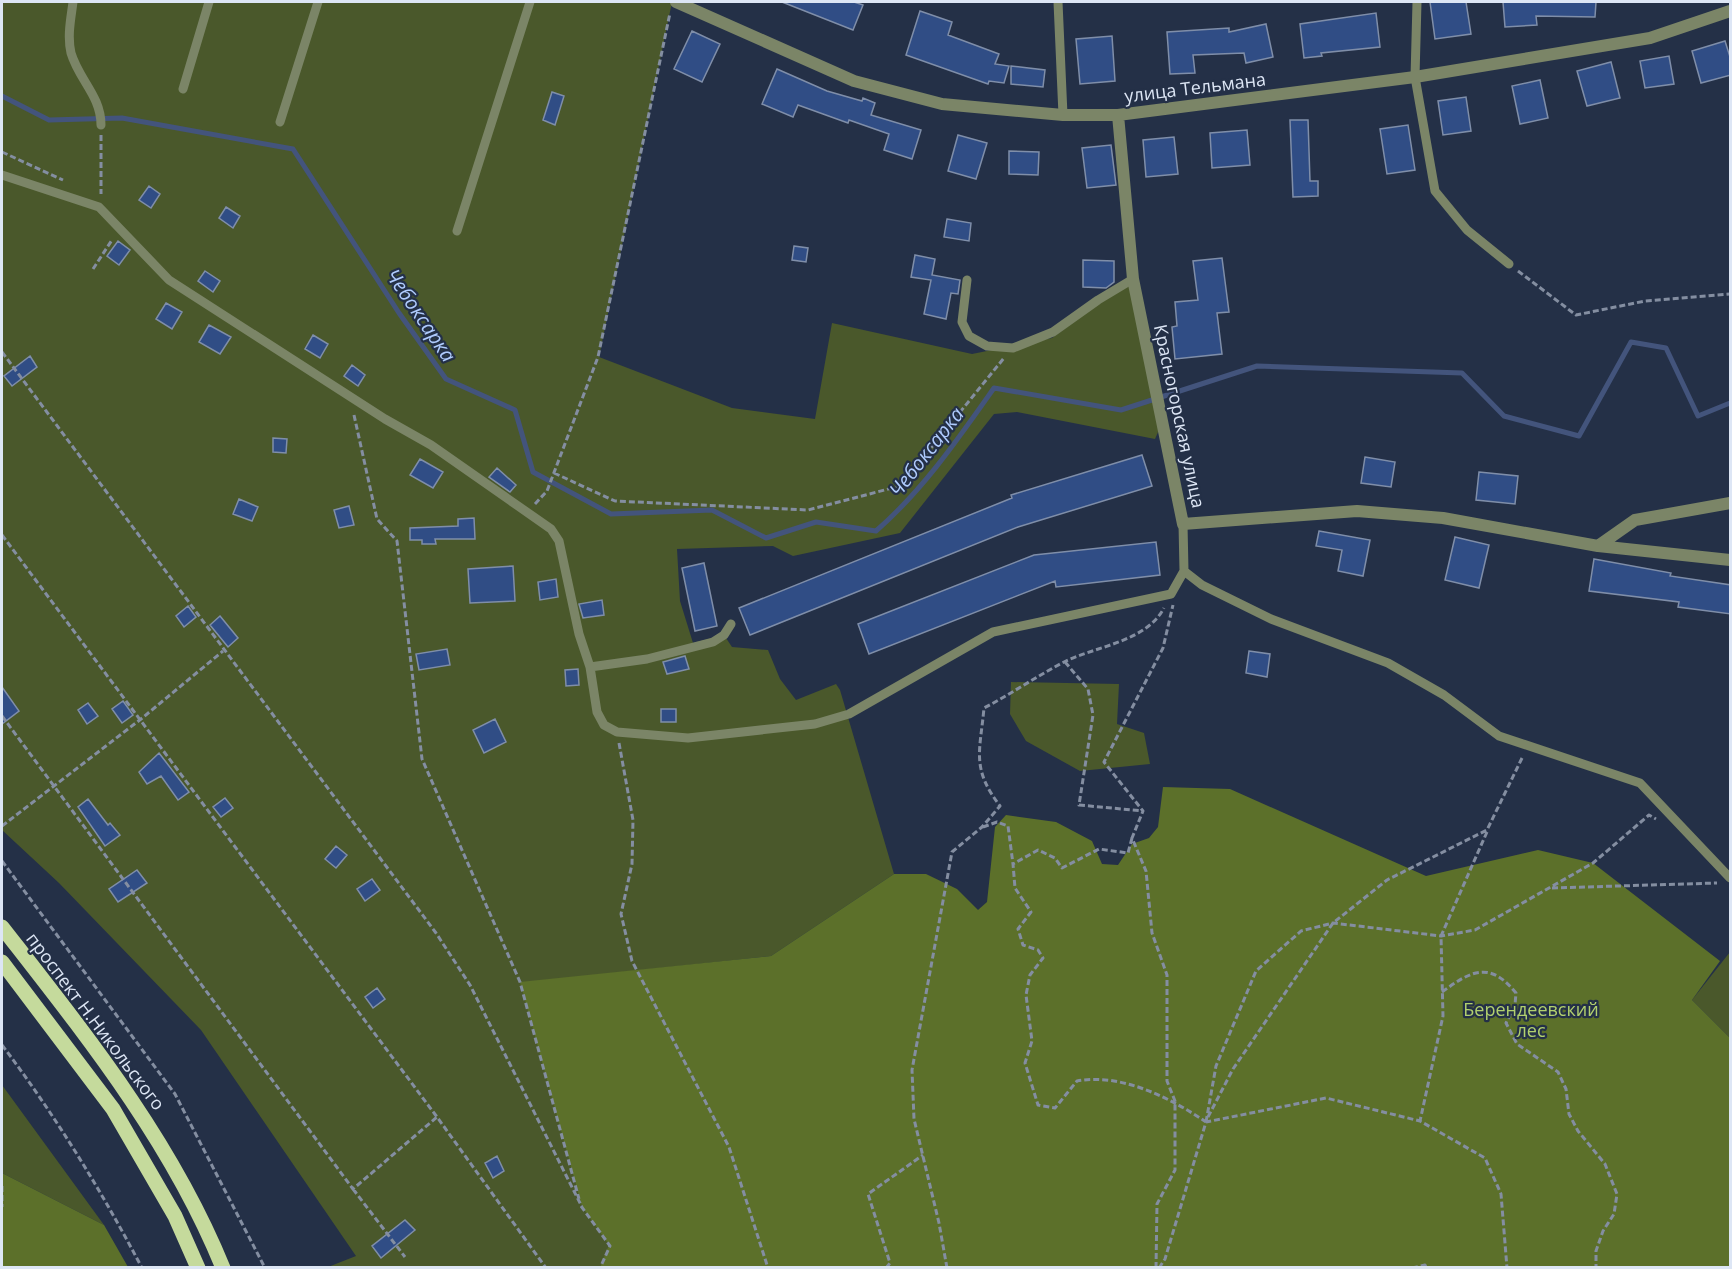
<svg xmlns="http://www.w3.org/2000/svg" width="1732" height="1269" font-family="'Open Sans',sans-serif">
<rect width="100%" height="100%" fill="#243047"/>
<path fill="#4a582b" d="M2,2H672L599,357L732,408L815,419L832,323L972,354L1052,338L1133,279L1162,423L1155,439L1017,412L994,414L900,533L793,556L773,546L677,549L680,601L693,643L724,635L732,647L768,650L780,679L796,700L836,684L840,690L894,874L771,956L521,983L582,1207L610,1246L600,1267H328L356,1256L201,1030L59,883L2,830Z
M1011,682L1119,684L1117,724L1144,733L1150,764L1080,771L1026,741L1010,714Z
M1730,952V1038L1692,1000Z
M2,1085L104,1225L2,1173Z"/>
<path fill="#5c702a" d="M1163,787L1230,789L1426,876L1538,850L1593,863L1720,961L1692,1000L1730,1038V1267H600L609,1245L582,1207L520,982L771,956L894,874H926L957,889L978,910L987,902L995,827L1006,815L1056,822L1092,841L1102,864L1118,865L1132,844L1149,838L1158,827Z
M2,1173L104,1225L128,1267H2Z"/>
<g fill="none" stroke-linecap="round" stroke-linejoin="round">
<path stroke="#43547c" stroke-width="5" d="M2,96L49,120L122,118L293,149L399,313L446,379L515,410L533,472L611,514L712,510L766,538L816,522L876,531C923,490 958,439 994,388L1121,410L1257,366L1462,373L1504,416L1579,436L1631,342L1666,348L1698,416L1730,403"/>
</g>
<path fill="#304d85" stroke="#7f8ea9" stroke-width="1.5" d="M782,2H854L863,5L853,30Z
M1430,2H1466L1471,34L1435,39Z
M1503,2H1596L1595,17L1536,16L1537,25L1505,27Z
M920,11L952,22L948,35L999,54L995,64L1009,66L1004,83L989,81L988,84L906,55Z
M1376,13L1380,47L1321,53L1322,56L1304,58L1300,24Z
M1266,24L1273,57L1246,63L1244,53L1193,55L1195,73L1170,74L1167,32L1229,28V32Z
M692,31L720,44L702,82L674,69Z
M1112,36L1115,81L1080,84L1076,39Z
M1725,41L1731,60V75L1701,83L1692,51Z
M1669,56L1674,84L1645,88L1640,61Z
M1611,62L1620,98L1587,106L1577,71Z
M1011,66L1045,70L1043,87L1011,84Z
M777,69L827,91L862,101L863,98L875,103L871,115L921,130L912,159L884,150L889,134L849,120L848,123L798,105L793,117L762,104Z
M1540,80L1548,118L1520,124L1512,86Z
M552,92L564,96L555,125L543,120Z
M1466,97L1471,131L1443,135L1438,101Z
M1290,120H1308L1310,181H1318V196L1293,197Z
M1408,125L1415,170L1387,174L1380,129Z
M1247,130L1250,165L1212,168L1210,133Z
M958,135L987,143L976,179L948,171Z
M1174,137L1178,174L1146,177L1143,140Z
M1111,145L1116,185L1087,188L1082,148Z
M1009,151L1039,152L1038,175L1009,174Z
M149,186L160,194L151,208L139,200Z
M226,207L240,216L233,228L219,218Z
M947,219L971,223L969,241L944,237Z
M118,241L130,250L119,265L107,256Z
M794,246L808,248L806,262L792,260Z
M915,255L935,259L932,275L960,280L958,294L951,293L946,319L924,314L931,280L911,277Z
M1222,258L1229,312L1217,313L1222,354L1175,359L1172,327L1177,326L1175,302L1198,300L1193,261Z
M1083,260L1114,261V282L1106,288L1083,287Z
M205,271L220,281L213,292L198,281Z
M166,303L182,312L172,329L156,319Z
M209,325L231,337L220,354L199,342Z
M313,335L328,344L320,358L305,349Z
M30,356L37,367L12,386L4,376Z
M352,365L365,375L358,386L344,376Z
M273,438L287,439L286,453L273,452Z
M1142,455L1152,486L1018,527L750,635L739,608L1012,498L1011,495Z
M1365,457L1395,462L1391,487L1361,483Z
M420,459L443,472L433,488L410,475Z
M497,468L516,485L510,492L489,477Z
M1479,472L1518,476L1515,504L1476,500Z
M239,499L258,507L252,521L233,514Z
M349,506L354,525L339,528L334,510Z
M474,518L475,539H435L436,544H422V540H410V528L458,526V519Z
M1319,531L1370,540L1363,576L1338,571L1342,550L1316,546Z
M1455,537L1489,545L1479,588L1445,580Z
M1156,542L1160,575L1056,587L1055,581L869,654L858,624L1034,555Z
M1594,559L1671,573L1670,576L1731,585V614L1678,607L1679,602L1589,591Z
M704,563L717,626L695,631L682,568Z
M513,566L515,601L470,603L468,569Z
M556,579L558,597L540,600L538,582Z
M602,600L604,615L583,618L579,604Z
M188,606L196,617L184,627L176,616Z
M220,616L238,638L228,647L210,625Z
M447,649L450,665L419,670L416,654Z
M1249,651L1270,654L1267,677L1246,673Z
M685,656L689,669L667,674L663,662Z
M578,669L579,685L566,686L565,670Z
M2,687L19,711L2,724Z
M123,701L133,715L122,723L112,709Z
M88,703L98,716L87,724L78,710Z
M661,709H676V722H661Z
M495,719L506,742L484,753L473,730Z
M159,753L189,792L178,800L161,776L147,784L139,772Z
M225,798L233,808L221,817L213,807Z
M88,799L108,825L110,823L120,835L105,846L78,807Z
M336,846L347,855L336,868L325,859Z
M137,870L147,883L118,902L109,889Z
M372,879L380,890L365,901L357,889Z
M377,988L385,999L373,1008L365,997Z
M497,1156L504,1171L493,1178L485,1163Z
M405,1220L415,1230L381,1258L372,1246Z"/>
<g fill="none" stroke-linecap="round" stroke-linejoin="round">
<path stroke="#848ea1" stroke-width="3" stroke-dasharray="6 3" stroke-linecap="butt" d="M101,135V194
M2,152L63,180
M93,269L112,240
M1518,271L1576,315L1645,301L1730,294
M2,352L436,933L470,985L582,1207
M354,415L377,519L397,541L422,759L520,982L579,1199
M554,473L615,501L808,510L900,486L1004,358
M535,504L547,491L598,357L670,13
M2,535L437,1117L546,1268
M1065,662L1088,689L1093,715L1079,805L1143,811
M2,716L353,1189L437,1117
M619,743L633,820L632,864L621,914L632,961L729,1147L768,1268
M2,826L141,719L223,651
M983,827L997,822L1008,826L1013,864
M1487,832L1441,936L1443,1016L1420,1121L1485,1158L1501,1194L1507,1268
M1132,838L1128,853L1099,849L1062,868L1055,858L1038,850L1013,864L1015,888L1031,912L1018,929L1023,945L1038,950L1043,958L1030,975L1026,995L1032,1041L1025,1063L1038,1105L1055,1108L1077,1081C1121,1073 1169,1097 1206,1122
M2,861L175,1094L265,1268
M1552,888L1717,883
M1442,992C1472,970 1490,961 1516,993L1515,1005L1506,1023L1517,1044L1558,1072L1566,1089L1569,1114L1578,1131L1605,1164L1617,1194L1614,1214L1603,1231L1596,1251V1268
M2,1045C55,1115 101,1190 142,1268
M1208,1117L1233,1069L1333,923L1387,880L1487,830L1523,756
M1206,1122L1216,1066L1256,971L1301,931L1333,923L1441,936L1475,930L1593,863L1649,815L1656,819
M2,1186V1207
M353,1189L405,1257
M581,1206L610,1246L600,1268
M886,1268L890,1263L868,1194L923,1155
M947,1268L939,1223L914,1119L912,1070L952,852L982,827L1000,806C971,768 980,752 984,708C1011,694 1037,676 1064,662C1096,646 1146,642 1164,608
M1156,1268L1157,1204L1175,1170V1101L1167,1081V975L1152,933L1146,871L1132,838L1143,811L1104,762L1163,648L1173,605
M1159,1268L1165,1259L1206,1122L1326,1098L1420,1121
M1412,1268L1425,1265L1427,1268"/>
<path stroke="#7b8567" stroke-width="9" d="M73,2C71,18 67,36 71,53C79,80 101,96 101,125
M1058,2L1063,115
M1417,2L1415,77L1435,191L1467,230L1509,264
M183,89L209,2
M280,122L318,2
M2,175L99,207L169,280L385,419L431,445L551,529L559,541L579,634L590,667L597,712L604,725L617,732L688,738L815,724L849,714L993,632L1171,594L1184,571
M457,231L530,2
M967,280L962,322L969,336L987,346L1013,348L1053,332L1098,300L1133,279
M1183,524L1184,571L1202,585L1271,619L1388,663L1444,695L1499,736L1640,783L1730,878
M590,667L647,659L713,642L724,635L731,624"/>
<path stroke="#7b8567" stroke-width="12" d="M676,2L854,81L942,104L1063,115H1118L1415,77L1650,38L1730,11
M1118,115L1133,279L1183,524L1357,511L1443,518L1598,546L1730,560
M1598,546L1635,520L1730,503"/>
<path stroke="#c5da9c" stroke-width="15" d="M2,927C86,1035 171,1140 223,1268
M2,962L113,1109L175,1216L198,1268"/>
</g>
<g text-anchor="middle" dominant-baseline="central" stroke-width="4.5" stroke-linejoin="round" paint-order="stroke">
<g font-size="18" fill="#dde6f5" stroke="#243047">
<text transform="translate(1195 87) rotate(-7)">улица Тельмана</text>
<text transform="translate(1180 416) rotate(78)">Красногорская улица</text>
<text transform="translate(96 1021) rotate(53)">проспект Н.Никольского</text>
</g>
<g font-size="18" fill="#b2d06e" stroke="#243047">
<text x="1531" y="1009">Берендеевский<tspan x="1531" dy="21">лес</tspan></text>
</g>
<g font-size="20" font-style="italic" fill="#afcbfd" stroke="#243047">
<text transform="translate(421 315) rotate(56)">Чебоксарка</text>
<text transform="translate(926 452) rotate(-52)">Чебоксарка</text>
</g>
</g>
<rect width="1732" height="1269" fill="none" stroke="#dde6f5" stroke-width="6"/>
</svg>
